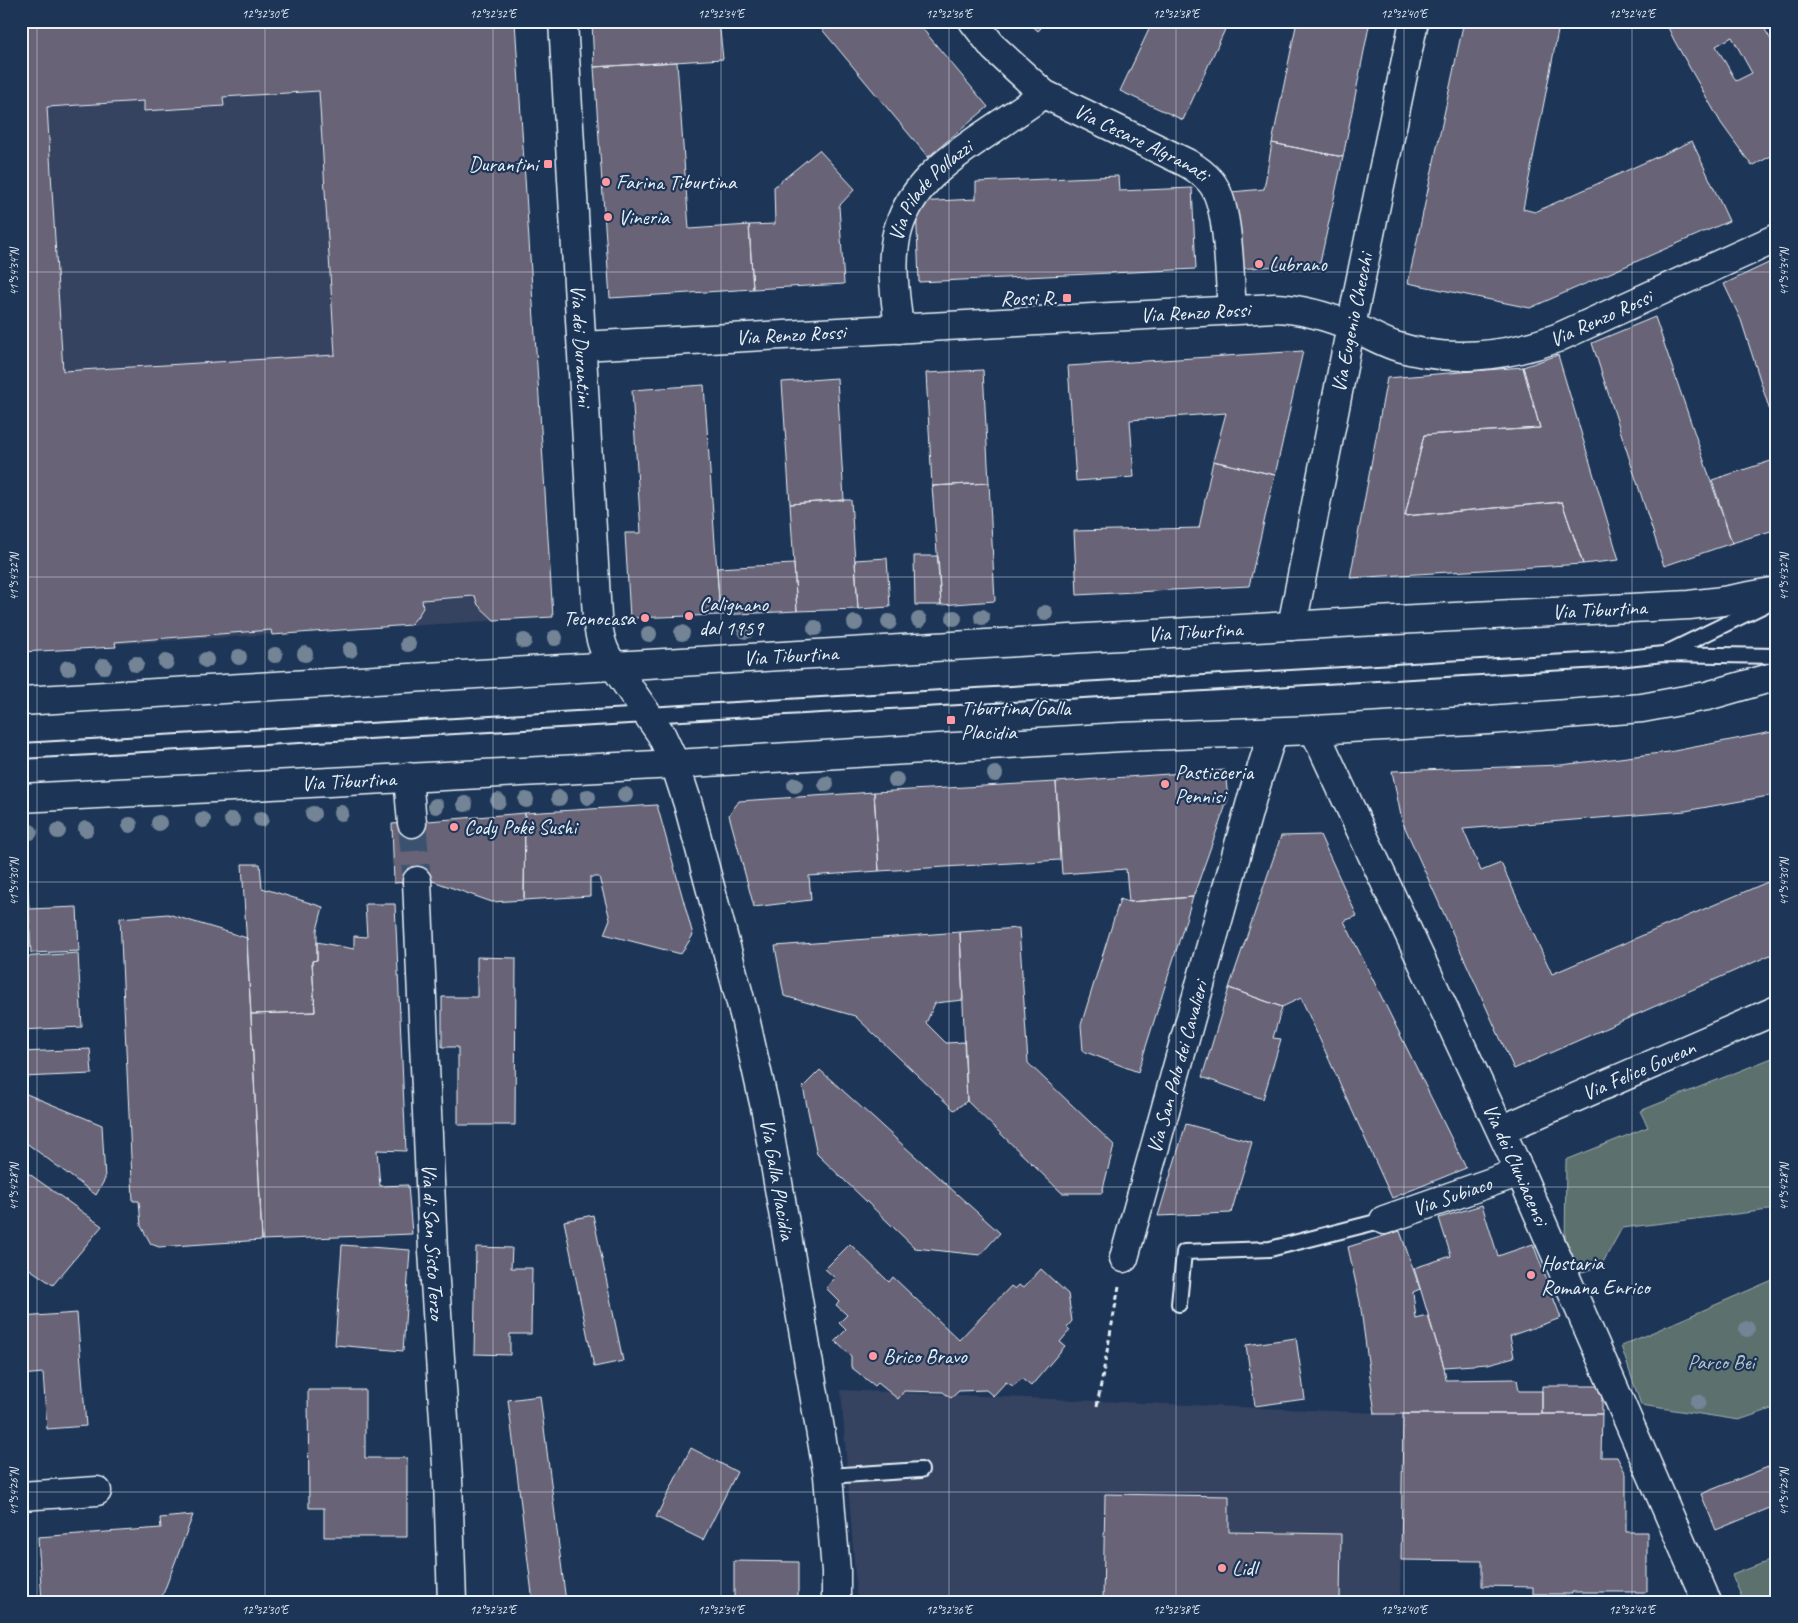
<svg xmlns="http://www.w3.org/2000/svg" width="1798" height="1623" font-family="Caveat,sans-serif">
<rect width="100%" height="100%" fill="#1d3557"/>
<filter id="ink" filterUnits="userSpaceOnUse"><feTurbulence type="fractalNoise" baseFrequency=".02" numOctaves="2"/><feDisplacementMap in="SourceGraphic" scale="10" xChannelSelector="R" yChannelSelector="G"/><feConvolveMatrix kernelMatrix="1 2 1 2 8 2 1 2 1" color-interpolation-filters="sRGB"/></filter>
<g filter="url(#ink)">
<path fill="#344360" d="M21,21H515L553,617L21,650Z
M841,1390L1403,1414L1400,1602H857Z"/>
<path fill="#5b716d" stroke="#a2b1b2" d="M1777,1056V1209L1622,1228L1601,1266L1576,1274L1565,1246L1566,1160L1648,1127L1640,1111Z
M1777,1278V1407L1739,1420L1641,1405L1621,1346Z
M1777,1558V1602H1744L1732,1575Z"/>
<path fill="#686476" stroke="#e8f1f8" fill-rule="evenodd" d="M21,21H515L553,617L494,620L478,605L475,596L422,600L423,608L417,617L410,625L272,635L271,630L115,642L116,647L21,652ZM319,91L335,355L63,371L47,107L144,101V111L224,106L223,97Z
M592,21H719L723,59L594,67Z
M815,21H916L988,107L928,157Z
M1027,21H1048L1038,31Z
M1153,21H1229L1183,120L1120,91Z
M1297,21H1370L1343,157L1272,143Z
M1464,21H1560L1523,209L1535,212L1692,141L1729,221L1530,308L1408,283Z
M1665,21H1760L1777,50V153L1752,166L1721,123L1674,40ZM1732,37L1752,73L1736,81L1716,46Z
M677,62L689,229L749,225L753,289L610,298L594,67Z
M1272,143L1343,157L1320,263L1237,269L1231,192L1264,189Z
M819,150L855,189L839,206L844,284L753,289L749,225L775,224L774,187Z
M1118,176L1119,191L1192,188L1196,269L919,282L916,202L976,199V182Z
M1777,259V433L1741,320L1724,284Z
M1655,317L1732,543L1664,566L1592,343Z
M1303,351L1275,475L1213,461L1226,413L1130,420L1134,477L1076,481L1068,366Z
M1558,355L1619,560L1583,564L1562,502L1405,516L1424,435L1540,428L1523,367Z
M1523,367L1540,428L1424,435L1405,516L1562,502L1583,564L1350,578L1387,378Z
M983,370L989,483L932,486L926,373Z
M837,378L844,500L790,504L782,382Z
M704,385L720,615L630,618L625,533H641L632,390Z
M1777,459V529L1732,543L1712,480Z
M1213,461L1275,475L1249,586L1077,595L1074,531L1199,528Z
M989,483L995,601L941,605L932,486Z
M844,500H851L858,609L797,611L790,504Z
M914,556H938L941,605H915Z
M887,558L890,607L858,609L855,560Z
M794,564L797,611L720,615L717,568Z
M1777,731V804L1774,795L1685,811L1463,829L1481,871L1501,863L1552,974L1777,878V952L1514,1069L1402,821L1392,771L1561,765L1669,752Z
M1225,770L1228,799L1193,897L1129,902L1126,869L1062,874L1056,782Z
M1056,782L1060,860L879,871L874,792Z
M874,792L879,871L809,876L811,900L754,907L729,815L739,801Z
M657,805L693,935L681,954L604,934L610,919L599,877H590V896L524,900L525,813Z
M525,813L524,900L492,902L430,880L394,883L392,824Z
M1320,835L1357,916L1344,921L1466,1168L1392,1198L1301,998L1282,1007L1229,988L1281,836Z
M26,858L29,909H21V859Z
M242,864H260L262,888L323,907L317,930V960L312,961L315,1012L251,1014Z
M1193,897L1138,1072L1083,1051L1081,1025L1120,899L1129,902Z
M365,904H395L406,1151L377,1150L380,1186L408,1185L412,1234L262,1240L251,1014L315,1012L312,961L317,960V942L354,949V936L367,937Z
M77,907L79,951L31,953L29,909Z
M168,914L247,938L262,1240L159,1247L151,1244L141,1226L139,1201H133L120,918Z
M1019,928L1028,1063L1114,1145L1102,1193H1062L967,1101L960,932Z
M960,932L963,1000L935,1003L926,1023L946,1043L964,1042L967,1101L954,1110L855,1016L784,996L775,946Z
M78,953L82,1027L21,1030V957Z
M477,957L516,958L515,1125H458V1047H442V997H477Z
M1229,988L1282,1007L1273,1038L1281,1039L1263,1099L1202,1077Z
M90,1049L92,1074L22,1077L24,1093L102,1125L105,1179L96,1195L21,1139V1052Z
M820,1070L1000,1233L980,1255L915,1248L817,1154L803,1087Z
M1186,1124L1252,1142L1231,1213L1158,1216Z
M21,1168L102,1226L53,1285L21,1263Z
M1482,1205L1498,1256L1533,1244L1561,1318L1510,1336L1514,1357L1488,1364L1444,1367L1414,1268L1451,1256L1439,1218Z
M593,1215L623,1361L594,1367L564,1221Z
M1400,1231L1420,1289L1413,1292L1416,1319L1428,1316L1444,1367L1446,1380L1517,1379L1519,1391H1542V1414H1375L1360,1302L1348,1247Z
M850,1244L889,1282L893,1277L959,1340L1011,1286L1015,1289L1019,1285L1023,1288L1041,1269L1068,1294L1072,1321L1067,1327L1070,1330L1060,1342L1065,1346L1031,1386L1022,1379L1013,1386L1006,1382L993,1396L986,1390L959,1391L951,1398L943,1392L904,1391L898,1399L878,1383L875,1386L851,1367V1356L835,1341L846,1330L839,1323L847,1315L836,1305L839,1301L826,1288L835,1278L825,1269Z
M342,1245L410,1250L403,1351L335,1345Z
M476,1247L512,1248L511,1268H532L531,1334H510V1355L474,1354Z
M77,1313L86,1426L47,1429L43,1373L21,1375V1317Z
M1296,1338L1305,1399L1255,1406L1246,1345Z
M1542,1386H1602V1414H1542Z
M308,1390H365V1458H407V1537H324V1508H309Z
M540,1396L566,1602H533L508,1400Z
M1403,1414H1602L1601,1457H1617L1626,1474V1532H1647V1592H1572V1594H1533V1587L1482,1586V1561L1401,1560Z
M691,1448L737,1472L703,1540L656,1517Z
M1768,1467L1774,1479L1777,1478V1505L1716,1530L1701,1494Z
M1105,1494L1229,1496V1532L1341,1534L1340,1602H1103Z
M193,1515L160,1602H42L38,1537L161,1528L160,1518Z
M734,1561L798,1562V1602H734Z"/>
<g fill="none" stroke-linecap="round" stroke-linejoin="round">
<path stroke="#3b516f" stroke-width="28" stroke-dasharray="28 14" stroke-linecap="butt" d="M412,823L417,881"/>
<g stroke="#e8f1f8" stroke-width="18">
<path id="service" d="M1666,653L1773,601
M21,751L1360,674L1619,659L1663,654L1777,656
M1179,1304L1184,1252L1270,1249L1384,1220
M828,1476L921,1470"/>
</g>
<g stroke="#e8f1f8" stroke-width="31">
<g id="minor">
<path id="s1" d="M973,21L994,48L1044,94L1187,163C1196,168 1204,174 1211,182C1230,205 1229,278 1232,309"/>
<path id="s2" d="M899,329C896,299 890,268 896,238C906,188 948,159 987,133C1006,120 1025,107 1044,94"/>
<path id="s3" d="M582,346L1275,308C1303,309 1327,316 1353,327C1367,333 1380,341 1395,346C1448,363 1505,357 1557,338L1777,238"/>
<path id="s4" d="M1292,626L1351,326L1414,21"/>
<path id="s5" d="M1314,730L1520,1172L1707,1602"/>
<path d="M408,777L412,823"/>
<path id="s6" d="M417,881L433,1251L448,1480L452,1602"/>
<path id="s7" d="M1501,1130L1777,1010"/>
<path id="s8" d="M1384,1220L1520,1172"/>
<path id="s9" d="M1124,1258L1252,798L1273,732"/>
<path d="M21,1496L97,1491"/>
</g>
</g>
<g stroke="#e8f1f8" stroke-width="31">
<g id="tertiary">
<path id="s10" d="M563,21L597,617C599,634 602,652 614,666"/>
</g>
</g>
<g stroke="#e8f1f8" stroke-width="31">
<g id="secondary">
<path id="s11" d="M614,666L661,734L675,764L688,804L745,1018L766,1112L828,1476L836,1571V1602"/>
</g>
</g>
<g stroke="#e8f1f8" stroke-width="31">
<g id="primary">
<path id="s12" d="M21,701L1357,622L1689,605L1723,601L1777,591"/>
<path id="s13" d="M21,798L675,764L1121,737L1314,730L1489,720L1642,708L1707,696L1777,676"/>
</g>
</g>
<path stroke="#e8f1f8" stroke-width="3" stroke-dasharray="5 4" stroke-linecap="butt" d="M1097,1406L1119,1286"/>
<use href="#service" stroke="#1d3557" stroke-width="14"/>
<use href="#minor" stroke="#1d3557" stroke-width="28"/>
<use href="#tertiary" stroke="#1d3557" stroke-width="28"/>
<use href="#secondary" stroke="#1d3557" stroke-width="28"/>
<use href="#primary" stroke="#1d3557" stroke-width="28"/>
</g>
<g fill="#728495">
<circle cx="1045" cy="613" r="8"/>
<circle cx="982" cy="617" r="8"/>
<circle cx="954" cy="618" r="8"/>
<circle cx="919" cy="620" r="8"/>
<circle cx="889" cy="622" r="8"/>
<circle cx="855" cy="623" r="8"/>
<circle cx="815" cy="628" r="8"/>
<circle cx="746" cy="631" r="8"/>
<circle cx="682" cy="633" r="8"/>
<circle cx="649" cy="634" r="8"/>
<circle cx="555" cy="638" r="8"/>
<circle cx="524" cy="641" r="8"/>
<circle cx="408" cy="644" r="8"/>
<circle cx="350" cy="650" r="8"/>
<circle cx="305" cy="654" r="8"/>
<circle cx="275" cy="655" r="8"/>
<circle cx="239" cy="657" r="8"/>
<circle cx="206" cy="660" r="8"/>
<circle cx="166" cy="662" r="8"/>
<circle cx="136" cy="664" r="8"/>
<circle cx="104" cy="666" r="8"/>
<circle cx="68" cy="668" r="8"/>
<circle cx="995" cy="774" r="8"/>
<circle cx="896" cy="780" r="8"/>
<circle cx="826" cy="784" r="8"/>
<circle cx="795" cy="785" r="8"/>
<circle cx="625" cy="795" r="8"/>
<circle cx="588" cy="797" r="8"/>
<circle cx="559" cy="798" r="8"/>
<circle cx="526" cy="800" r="8"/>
<circle cx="498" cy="801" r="8"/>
<circle cx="465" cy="804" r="8"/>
<circle cx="436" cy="806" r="8"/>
<circle cx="341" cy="813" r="8"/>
<circle cx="313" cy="814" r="8"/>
<circle cx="261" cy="819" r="8"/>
<circle cx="203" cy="820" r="8"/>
<circle cx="232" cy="820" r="8"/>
<circle cx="159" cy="823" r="8"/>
<circle cx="130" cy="825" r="8"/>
<circle cx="86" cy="829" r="8"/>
<circle cx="58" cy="831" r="8"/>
<circle cx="30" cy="832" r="8"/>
<circle cx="1747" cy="1329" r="8"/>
<circle cx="1698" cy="1402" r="8"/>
</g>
</g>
<path fill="none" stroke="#e8f1f8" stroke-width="1" stroke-opacity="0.45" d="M37,21V1602M265,21V1602M493,21V1602M721,21V1602M949,21V1602M1176,21V1602M1404,21V1602M1632,21V1602M21,272H1777M21,577H1777M21,882H1777M21,1187H1777M21,1492H1777"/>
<g fill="#ff9aa2" stroke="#1d3557" stroke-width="2">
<rect x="543" y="159" width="10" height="10" rx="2.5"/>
<circle cx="606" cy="182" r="5"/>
<circle cx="608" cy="217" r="5"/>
<circle cx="1259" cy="264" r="5"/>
<rect x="1062" y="293" width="10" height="10" rx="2.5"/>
<circle cx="689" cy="616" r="5"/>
<circle cx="645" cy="618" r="5"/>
<rect x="946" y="715" width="10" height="10" rx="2.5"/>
<circle cx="1165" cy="784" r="5"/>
<circle cx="454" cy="827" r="5"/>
<circle cx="1531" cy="1275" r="5"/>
<circle cx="873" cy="1356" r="5"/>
<circle cx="1222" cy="1568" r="5"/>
</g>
<g text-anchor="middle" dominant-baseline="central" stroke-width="4.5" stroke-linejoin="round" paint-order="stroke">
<g font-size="21" fill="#e8f1f8" stroke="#1d3557">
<text stroke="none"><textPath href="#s1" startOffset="211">Via Cesare Algranati</textPath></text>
<text stroke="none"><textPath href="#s2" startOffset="151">Via Pilade Pollazzi</textPath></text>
<text stroke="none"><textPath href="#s3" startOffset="614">Via Renzo Rossi</textPath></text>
<text stroke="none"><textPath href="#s3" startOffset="1034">Via Renzo Rossi</textPath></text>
<text stroke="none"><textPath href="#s4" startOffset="309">Via Eugenio Checchi</textPath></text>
<text stroke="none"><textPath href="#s3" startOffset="209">Via Renzo Rossi</textPath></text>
<text stroke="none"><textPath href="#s10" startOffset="325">Via dei Durantini</textPath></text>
<text stroke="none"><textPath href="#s12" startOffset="1581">Via Tiburtina</textPath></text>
<text stroke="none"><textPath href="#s12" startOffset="1176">Via Tiburtina</textPath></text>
<text stroke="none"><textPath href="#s12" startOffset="771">Via Tiburtina</textPath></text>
<text stroke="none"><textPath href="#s13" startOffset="328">Via Tiburtina</textPath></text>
<text stroke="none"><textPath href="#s9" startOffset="198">Via San Polo dei Cavalieri</textPath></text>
<text stroke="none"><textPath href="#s7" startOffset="150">Via Felice Govean</textPath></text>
<text stroke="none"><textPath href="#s5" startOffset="479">Via dei Cluniacensi</textPath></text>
<text stroke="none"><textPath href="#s11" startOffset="544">Via Galla Placidia</textPath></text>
<text stroke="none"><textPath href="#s8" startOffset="72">Via Subiaco</textPath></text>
<text stroke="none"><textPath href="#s6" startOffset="361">Via di San Sisto Terzo</textPath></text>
</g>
<g font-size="21" fill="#e8f1f8" stroke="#1d3557" text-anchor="start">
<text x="538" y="164" text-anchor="end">Durantini</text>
<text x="616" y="182">Farina Tiburtina</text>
<text x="618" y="217">Vineria</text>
<text x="1269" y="264">Lubrano</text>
<text x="1057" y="298" text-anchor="end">Rossi R.</text>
<text x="699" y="604">Calignano<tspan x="699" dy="24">dal 1959</tspan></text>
<text x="635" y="618" text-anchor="end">Tecnocasa</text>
<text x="961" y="708">Tiburtina/Galla<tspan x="961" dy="24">Placidia</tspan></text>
<text x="1175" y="772">Pasticceria<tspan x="1175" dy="24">Pennisi</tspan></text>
<text x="464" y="827">Cody Pokè Sushi</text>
<text x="1541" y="1263">Hostaria<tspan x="1541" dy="24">Romana Enrico</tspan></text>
<text x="883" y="1356">Brico Bravo</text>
<text x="1232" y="1568">Lidl</text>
</g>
<g font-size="21" fill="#b7c4c7" stroke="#1d3557">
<text x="1721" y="1362">Parco Bei</text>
</g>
</g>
<rect width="1798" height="1623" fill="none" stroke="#1d3557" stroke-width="55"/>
<rect x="28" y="28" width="1742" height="1568" fill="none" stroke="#e8f1f8" stroke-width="2"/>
<g font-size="12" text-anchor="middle" fill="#e8f1f8">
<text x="265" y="18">12°32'30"E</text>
<text x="493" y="18">12°32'32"E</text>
<text x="721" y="18">12°32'34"E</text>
<text x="949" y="18">12°32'36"E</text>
<text x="1176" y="18">12°32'38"E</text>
<text x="1404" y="18">12°32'40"E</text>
<text x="1632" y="18">12°32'42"E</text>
<text transform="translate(14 272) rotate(-90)" y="4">41°54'34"N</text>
<text transform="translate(1784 272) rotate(-90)" y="4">41°54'34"N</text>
<text transform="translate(14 577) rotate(-90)" y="4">41°54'32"N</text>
<text transform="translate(1784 577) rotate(-90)" y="4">41°54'32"N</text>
<text transform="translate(14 882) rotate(-90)" y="4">41°54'30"N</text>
<text transform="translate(1784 882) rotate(-90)" y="4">41°54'30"N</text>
<text transform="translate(14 1187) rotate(-90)" y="4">41°54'28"N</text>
<text transform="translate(1784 1187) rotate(-90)" y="4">41°54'28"N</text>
<text transform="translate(14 1492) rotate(-90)" y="4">41°54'26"N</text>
<text transform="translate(1784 1492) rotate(-90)" y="4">41°54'26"N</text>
<text x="265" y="1614">12°32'30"E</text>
<text x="493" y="1614">12°32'32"E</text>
<text x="721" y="1614">12°32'34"E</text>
<text x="949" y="1614">12°32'36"E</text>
<text x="1176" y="1614">12°32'38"E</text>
<text x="1404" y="1614">12°32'40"E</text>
<text x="1632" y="1614">12°32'42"E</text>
</g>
</svg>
